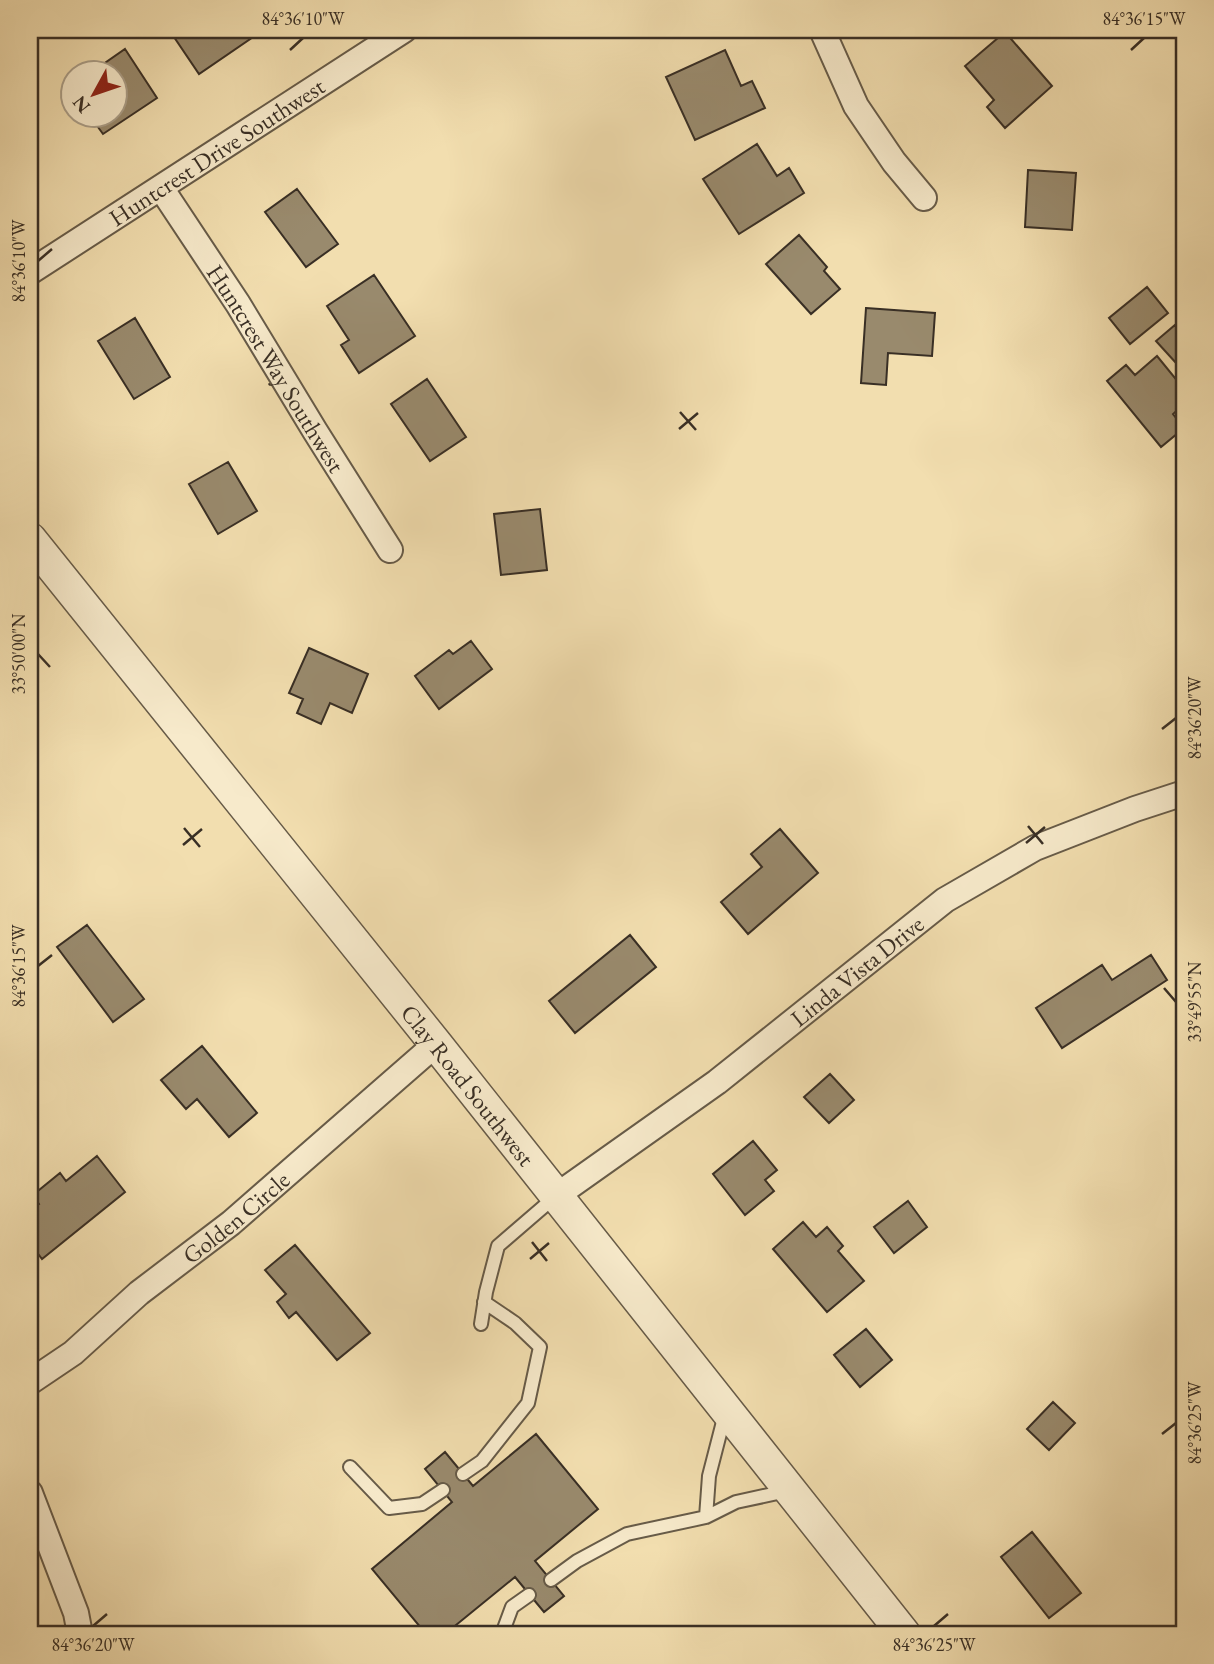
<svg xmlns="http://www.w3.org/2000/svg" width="1214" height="1664" font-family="'EB Garamond',serif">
<rect width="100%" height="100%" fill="#f2deaf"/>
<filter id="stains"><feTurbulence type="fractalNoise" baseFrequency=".00286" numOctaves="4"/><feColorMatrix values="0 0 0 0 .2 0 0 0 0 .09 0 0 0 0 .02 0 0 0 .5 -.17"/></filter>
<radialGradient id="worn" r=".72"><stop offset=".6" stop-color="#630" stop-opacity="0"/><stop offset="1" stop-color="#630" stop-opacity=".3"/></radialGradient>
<path fill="#998a6d" stroke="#392f25" stroke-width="2" d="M185,30H253L256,35L199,74L174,37Z
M1005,32L1052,86L1005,128L987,107L994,100L965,66Z
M125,49L157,98L103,134L90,116H116V74H89Z
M725,50L741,86L752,81L765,108L695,140L666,77Z
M757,144L777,176L789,168L804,193L739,234L703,179Z
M1028,170L1076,173L1072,230L1025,227Z
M297,189L338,244L306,267L265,212Z
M799,235L827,267L824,271L840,289L811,314L766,264Z
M374,275L415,336L359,373L341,345L349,340L327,306Z
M1147,287L1168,313L1130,344L1109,318Z
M866,308L935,313L932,356L888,353L886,385L861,383Z
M135,318L170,377L134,399L98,341Z
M1175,325L1184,335V358L1177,364L1156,341Z
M1157,356L1184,389V404L1173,414L1184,428L1161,447L1107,381L1126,365L1135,375Z
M427,379L466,437L430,461L391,404Z
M228,462L257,511L218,534L189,484Z
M540,509L547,570L501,575L494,514Z
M471,641L492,669L439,709L415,676L449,650L453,654Z
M309,648L368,674L352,713L330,703L321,724L297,713L303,699L289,693Z
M780,829L818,873L748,934L721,902L762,867L751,854Z
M87,925L144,999L113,1022L57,947Z
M630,935L656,967L575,1033L549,1001Z
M1151,955L1167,980L1062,1048L1036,1008L1102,965L1112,980Z
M202,1046L257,1113L229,1137L197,1099L186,1109L161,1080Z
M830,1074L854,1100L829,1123L804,1097Z
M753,1141L777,1170L765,1180L774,1191L745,1215L713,1174Z
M97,1156L125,1192L42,1259L30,1243V1211L39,1204L33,1195L60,1173L66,1181Z
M908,1201L927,1227L894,1253L874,1227Z
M803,1222L816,1237L827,1227L843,1246L838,1251L864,1281L827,1312L773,1249Z
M295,1245L370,1333L337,1360L296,1312L289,1318L277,1302L286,1294L265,1270Z
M866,1329L892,1360L860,1387L834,1355Z
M1053,1402L1075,1423L1049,1450L1027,1429Z
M536,1434L598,1509L535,1561L564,1596L544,1612L515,1577L445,1634H426L372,1569L452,1502L425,1469L445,1452L473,1486Z
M1032,1532L1081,1593L1049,1618L1001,1557Z"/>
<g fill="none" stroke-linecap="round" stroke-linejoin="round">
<g stroke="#675b48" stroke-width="16">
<path id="service" d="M481,1324L486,1292L498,1246L556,1196
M350,1467L389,1508L422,1504L443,1490
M463,1474L482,1461L528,1403L540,1347L515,1323L484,1302
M706,1517L709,1476L725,1414
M551,1580L577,1561L627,1534L706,1517L736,1502L787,1491
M502,1634L512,1607L529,1595"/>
</g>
<g stroke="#675b48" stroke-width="28">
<g id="minor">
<path d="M822,30L856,106L894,162L924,198"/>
<path id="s1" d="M161,188L238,304L315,431L390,550"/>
<path id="s2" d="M30,272L404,30"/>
<path id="s3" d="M556,1196L717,1082L945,900L1035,848L1135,809L1184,793"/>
<path id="s4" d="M30,1382L73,1353L139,1293L231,1223L436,1044"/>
<path d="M30,1493L76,1613L80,1634"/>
</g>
</g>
<g stroke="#675b48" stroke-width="35">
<g id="tertiary">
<path id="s5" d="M30,539L436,1044L904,1634"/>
</g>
</g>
<use href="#service" stroke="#f7eacb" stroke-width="12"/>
<use href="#minor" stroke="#f7eacb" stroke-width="24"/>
<use href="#tertiary" stroke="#f7eacb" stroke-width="32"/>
</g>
<path fill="none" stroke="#392f25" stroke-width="2.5" d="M290,50L303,38M1131,50L1144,38M38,261L52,249M680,412L696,430M679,429L698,413M38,654L50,667M1162,729L1176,718M1028,826L1043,844M184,828L200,847M1026,843L1045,827M183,845L202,829M38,966L52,955M1164,988L1176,1002M532,1242L547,1261M530,1259L549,1243M1162,1434L1176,1423M93,1626L107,1614M934,1626L948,1614"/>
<g text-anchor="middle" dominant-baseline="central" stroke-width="6" stroke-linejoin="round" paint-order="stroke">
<g font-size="24" fill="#392f25" stroke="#f7eacb">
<text stroke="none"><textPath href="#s2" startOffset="222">Huntcrest Drive Southwest</textPath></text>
<text stroke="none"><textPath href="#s1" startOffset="214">Huntcrest Way Southwest</textPath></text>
<text stroke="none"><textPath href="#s3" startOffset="376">Linda Vista Drive</textPath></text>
<text stroke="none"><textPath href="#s5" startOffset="700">Clay Road Southwest</textPath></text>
<text stroke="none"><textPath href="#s4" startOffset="264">Golden Circle</textPath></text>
</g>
</g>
<rect width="1214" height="1664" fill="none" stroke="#f2deaf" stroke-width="77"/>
<g transform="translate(94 94) rotate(230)"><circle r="33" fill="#f7eacb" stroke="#ab9f89" stroke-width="2"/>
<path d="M0-5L12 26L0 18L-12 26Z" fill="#8f2418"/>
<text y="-10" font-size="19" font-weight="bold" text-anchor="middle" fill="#392f25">N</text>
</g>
<rect x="38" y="38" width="1138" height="1588" fill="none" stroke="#392f25" stroke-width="2.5"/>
<g font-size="18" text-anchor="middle" fill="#392f25">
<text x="303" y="25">84°36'10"W</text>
<text x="1144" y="25">84°36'15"W</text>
<text transform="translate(19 261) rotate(-90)" y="6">84°36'10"W</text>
<text transform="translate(19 654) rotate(-90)" y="6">33°50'00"N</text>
<text transform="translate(1195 718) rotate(-90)" y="6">84°36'20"W</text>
<text transform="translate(19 966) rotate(-90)" y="6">84°36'15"W</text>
<text transform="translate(1195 1002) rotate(-90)" y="6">33°49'55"N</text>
<text transform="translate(1195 1423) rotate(-90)" y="6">84°36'25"W</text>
<text x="93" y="1651">84°36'20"W</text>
<text x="934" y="1651">84°36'25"W</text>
</g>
<rect width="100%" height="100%" filter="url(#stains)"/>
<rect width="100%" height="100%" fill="url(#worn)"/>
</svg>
